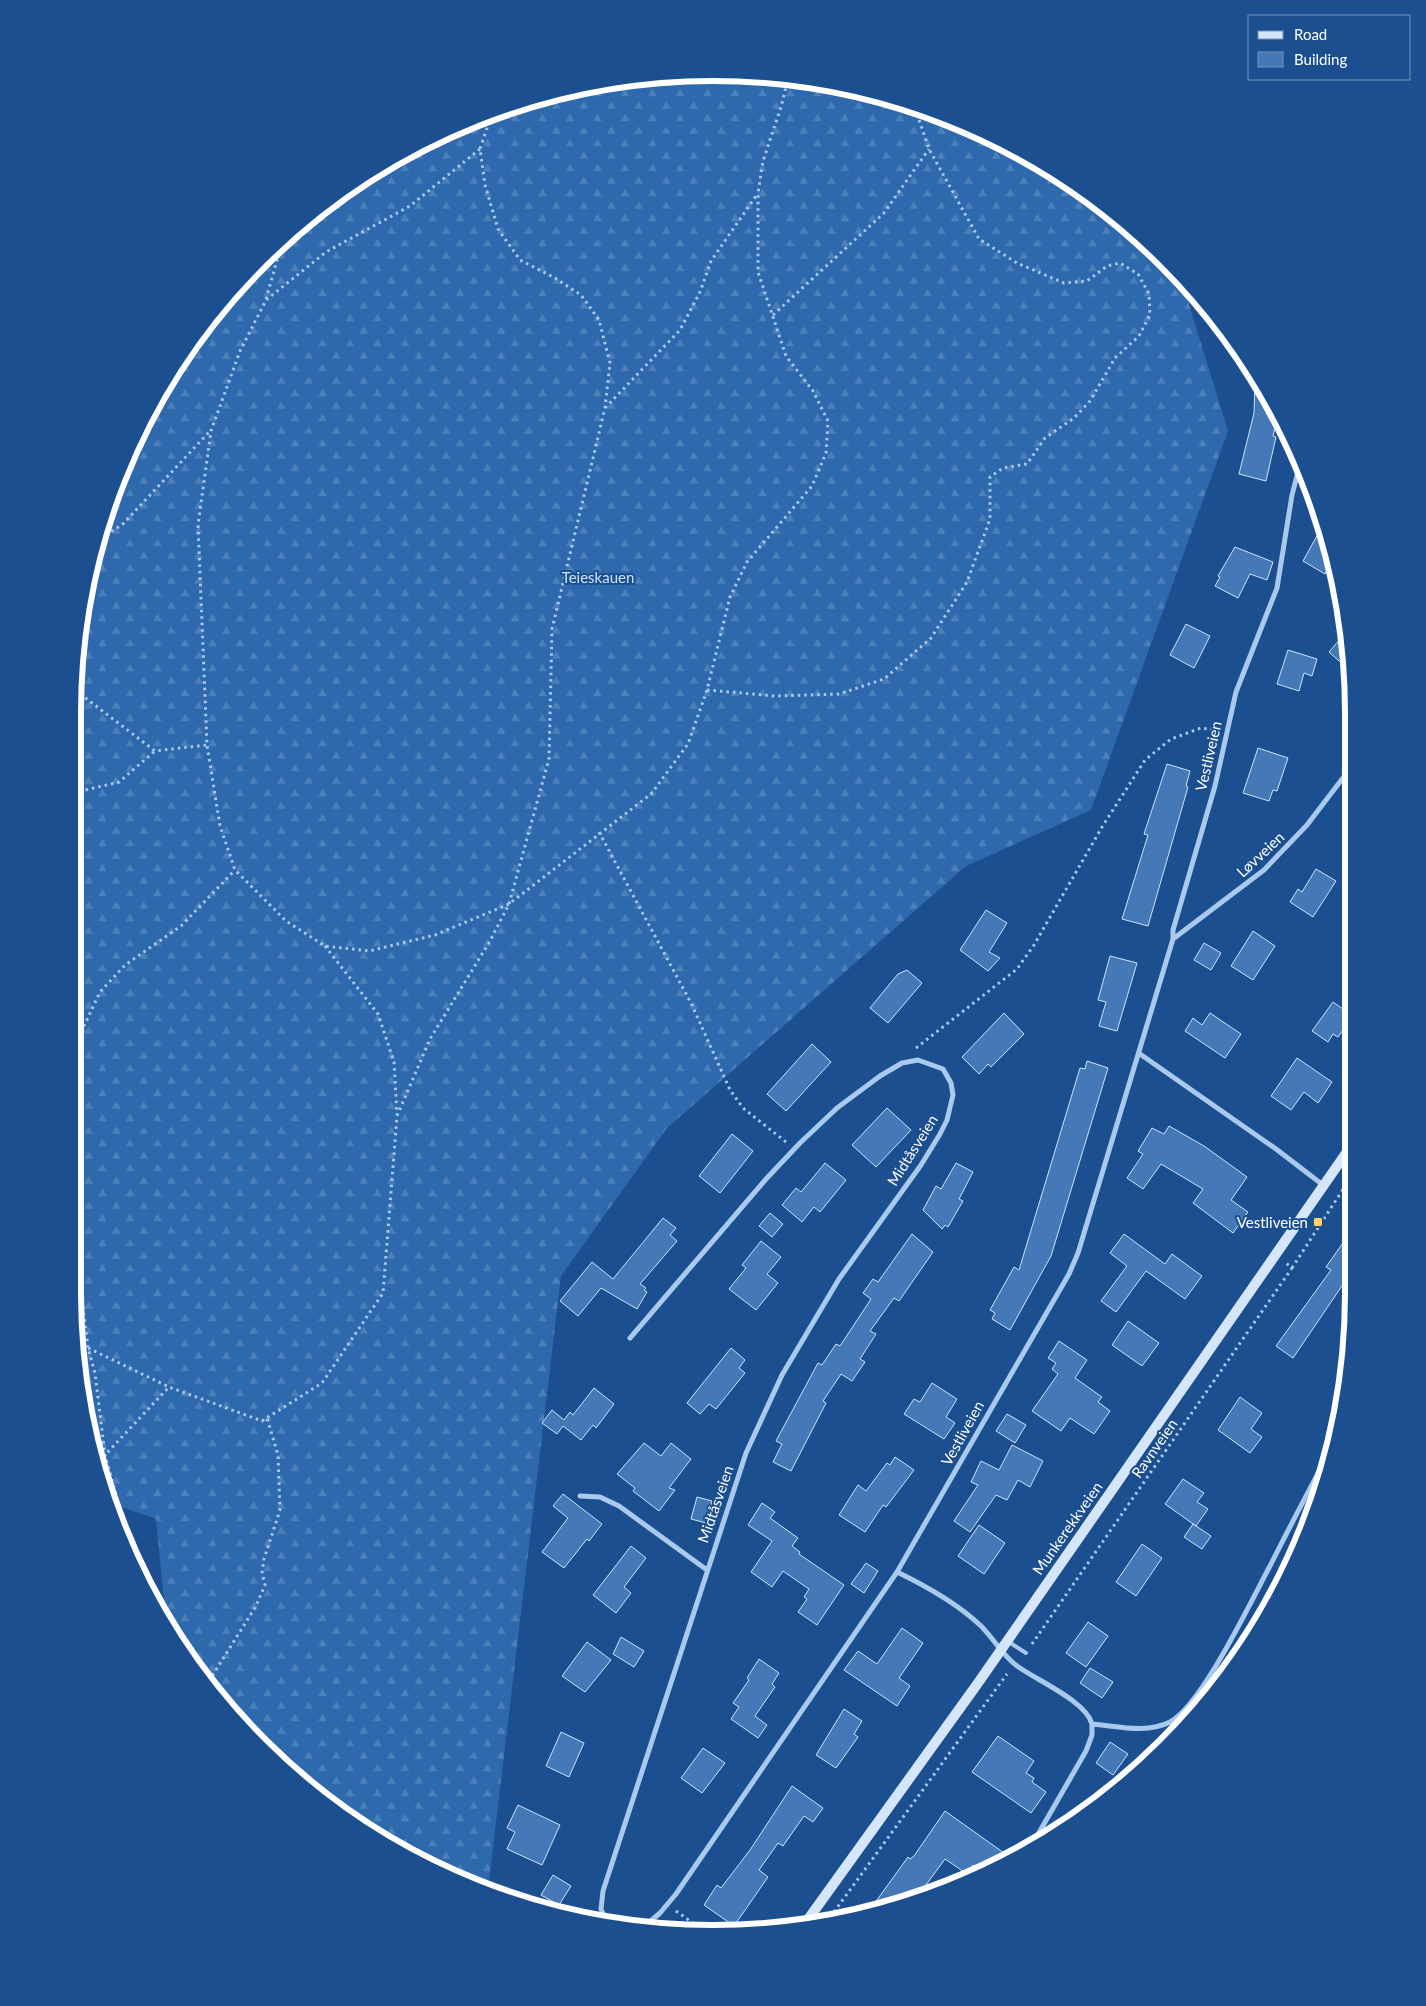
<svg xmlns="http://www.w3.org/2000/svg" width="1426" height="2006" font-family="Lato,sans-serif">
<defs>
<pattern id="forest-firs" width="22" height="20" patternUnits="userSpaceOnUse" patternTransform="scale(1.25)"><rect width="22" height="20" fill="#2e69ad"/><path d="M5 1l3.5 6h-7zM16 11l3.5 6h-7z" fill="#4d80b9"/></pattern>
</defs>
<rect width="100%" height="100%" fill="#1b4f8f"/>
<path fill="url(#forest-firs)" d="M755,74L878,94L996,138L1103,205L1181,278L1228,431L1091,810L966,866L667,1128L561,1276L488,1890L468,1885L357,1826L291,1775L180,1649L166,1622L156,1519L109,1503L94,1459L73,1293V713L85,588L121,468L158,393L205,323L290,232L393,158L507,107L629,78Z"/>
<path fill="#4478b7" stroke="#cfe3fa" d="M1255,382L1278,415L1273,436L1276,437L1266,481L1239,474L1254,413Z
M1323,525L1334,558L1325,574L1303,561Z
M1235,547L1273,562L1267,580L1250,574L1238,598L1215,586L1220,577L1218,576Z
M1186,624L1210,636L1194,668L1170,655Z
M1348,630V669L1329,652Z
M1288,650L1317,659L1312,676L1304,673L1299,691L1277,684Z
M1258,748L1288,758L1277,791L1273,790L1269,801L1243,793Z
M1167,764L1190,771L1186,786L1188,787L1148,926L1122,919L1148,835L1144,834Z
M1316,869L1336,881L1313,917L1290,902L1298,889L1302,892Z
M986,910L1007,923L989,952L1000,958L988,971L960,950Z
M1253,931L1275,946L1253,980L1231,966Z
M1204,943L1221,953L1211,970L1194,960Z
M1110,956L1137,963L1117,1031L1099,1026L1106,1002L1098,1000Z
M907,970L922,983L888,1023L870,1008L898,974Z
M1333,1002L1350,1014V1020L1338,1037L1333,1034L1328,1042L1312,1031Z
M1004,1013L1024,1034L991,1067L988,1064L979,1074L962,1057Z
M1210,1013L1241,1034L1225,1058L1185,1031L1193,1018L1202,1025Z
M812,1044L831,1062L786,1111L767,1094Z
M1297,1058L1332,1082L1318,1103L1304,1092L1291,1110L1271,1096Z
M1087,1061L1108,1068L1051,1256L1010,1330L992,1319L995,1313L990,1310L1014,1267L1019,1270L1080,1068L1085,1069Z
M887,1108L911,1130L876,1167L852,1145Z
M1169,1126L1204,1146L1247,1177L1231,1200L1248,1212L1233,1233L1193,1203L1203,1189L1161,1164L1143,1189L1127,1178L1143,1154L1138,1151L1152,1128L1164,1134Z
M732,1134L753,1151L720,1193L699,1176Z
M825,1163L846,1180L820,1212L814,1207L802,1222L782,1205L796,1188L801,1192Z
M956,1163L973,1172L959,1199L963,1201L948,1227L945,1225L942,1229L923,1210L936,1186L941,1189Z
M770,1213L783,1224L772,1237L759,1226Z
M663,1218L676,1228L670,1235L677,1241L640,1284L646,1288L644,1290L647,1292L637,1309L601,1288L578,1316L560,1301L592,1262L613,1279Z
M1352,1230V1284L1346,1280L1293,1358L1276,1346L1331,1270L1326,1267Z
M912,1234L933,1252L899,1301L894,1298L870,1331L876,1334L860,1359L865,1362L852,1381L841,1374L823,1401L826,1403L791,1471L773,1462L782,1444L776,1441L818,1363L822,1365L836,1344L840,1346L871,1299L863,1293L873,1279L878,1282Z
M1124,1234L1165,1264L1172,1254L1202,1276L1185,1299L1146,1271L1116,1312L1101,1301L1127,1266L1110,1253Z
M761,1241L781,1257L767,1274L778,1283L756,1310L729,1289L746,1268L742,1265Z
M1128,1321L1159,1343L1142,1366L1112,1345Z
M1059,1341L1087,1360L1075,1378L1102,1397L1098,1402L1110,1411L1094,1434L1070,1418L1061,1431L1032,1411L1058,1374L1052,1369L1056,1363L1048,1358Z
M731,1348L745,1360L739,1368L745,1373L716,1409L709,1404L700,1414L687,1403Z
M932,1383L957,1399L946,1417L955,1423L944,1439L904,1414L914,1399L920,1402Z
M594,1388L614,1404L596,1428L593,1425L581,1440L563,1426L557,1434L542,1423L552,1410L564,1420L570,1412L573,1415Z
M1240,1397L1262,1413L1251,1429L1262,1437L1250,1453L1218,1430Z
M1007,1414L1026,1425L1015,1443L996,1431Z
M644,1443L661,1456L671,1443L691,1459L669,1488L675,1490L659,1511L633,1491L635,1488L617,1474Z
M1012,1445L1043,1461L1030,1487L1018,1480L1007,1500L996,1495L970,1532L954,1521L978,1485L971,1482L981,1461L999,1470Z
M895,1457L914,1470L886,1507L883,1505L865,1532L839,1515L858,1485L866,1491L887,1463L890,1465Z
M1183,1479L1204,1493L1197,1502L1208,1509L1196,1526L1165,1504Z
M563,1494L602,1524L589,1541L587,1539L564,1568L542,1552L568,1518L553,1506Z
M697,1497L712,1501L706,1523L691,1519Z
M762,1503L775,1512L770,1518L798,1538L792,1546L800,1552L799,1554L844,1585L817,1625L798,1612L807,1599L804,1597L809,1589L783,1571L772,1587L751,1572L772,1541L748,1525Z
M1193,1524L1211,1536L1202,1549L1184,1537Z
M979,1525L1005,1543L984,1574L958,1556Z
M1142,1544L1162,1558L1136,1596L1116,1582Z
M631,1546L646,1558L624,1587L631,1593L616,1613L593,1595Z
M866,1563L878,1571L864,1593L851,1584Z
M1088,1622L1108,1636L1086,1667L1066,1653Z
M902,1628L923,1643L899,1678L910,1686L897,1706L844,1670L858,1651L877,1664Z
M621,1637L644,1651L634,1667L613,1654Z
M587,1642L611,1660L585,1692L562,1676Z
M759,1659L779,1673L772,1684L775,1687L755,1716L767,1725L758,1738L731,1719L739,1707L733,1703L749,1680L747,1678Z
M1090,1668L1113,1682L1102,1698L1080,1683Z
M844,1709L862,1721L854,1734L858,1737L836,1768L816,1755Z
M561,1732L584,1743L569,1777L546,1766Z
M998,1736L1034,1761L1026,1773L1034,1778L1032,1782L1046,1792L1031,1813L972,1772Z
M1110,1742L1128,1754L1113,1775L1096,1763Z
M703,1748L725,1763L702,1793L681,1778Z
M792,1786L823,1808L813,1822L804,1816L783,1846L778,1843L759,1870L768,1877L734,1926L704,1905L717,1885L721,1888L750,1850Z
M518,1805L560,1825L542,1865L507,1849L515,1832L507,1828Z
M945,1811L1011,1858L996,1868L983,1872L973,1865L967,1874L945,1859L920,1893L869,1911L908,1857L910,1859L914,1856Z
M553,1875L571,1886L559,1905L541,1895Z"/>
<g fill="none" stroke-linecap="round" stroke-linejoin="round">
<path stroke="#a9c9ee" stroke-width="3" stroke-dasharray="2.5 4" stroke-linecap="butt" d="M480,149L410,206L326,252L266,300L240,351L211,431L198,525L207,745L220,826L235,870L286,921L325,946L369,951L435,935L509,904L651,794L688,744L707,690L730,597L747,562L812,486L826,453L828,421L813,391L786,356L758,272V193L763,161L781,107L788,79
M266,299L283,239
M773,315L884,213L929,149
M605,408L680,330L700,292L711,261L758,193
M100,538L122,525L210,431
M75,690L155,751L207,745
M707,690L775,696L839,694L884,679L931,638L967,582L990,519V477L1003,468L1027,464L1045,438L1074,418L1090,401L1115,358L1139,336L1150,315L1149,294L1138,274L1120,263L1107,266L1087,281L1064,283L1017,263L979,239L929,149L915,108
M73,793L119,782L155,751
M599,832L692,1005L730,1090L743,1108L786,1142
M325,946L378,1014L394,1062L397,1115
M916,1048L1017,969L1034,945L1102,827L1145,760L1171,739L1201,728L1216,730
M73,1084L84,1026L100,992L125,965L181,926L235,870
M73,1229L88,1348L95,1373L105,1455L119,1505L118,1530
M1292,1268L1351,1177
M79,1339L88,1348L169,1387L262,1421L322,1383L383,1293L397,1116L430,1039L490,941L509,904L549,759L552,629L605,408L610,363L599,320L581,295L555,278L520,260L498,229L485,185L480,149L492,113
M98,1469L105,1455L169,1387
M1032,1644L1292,1268L1286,1263
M209,1681L256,1606L265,1585L262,1573L264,1559L280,1510L278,1455L267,1418
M676,1911L707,1933
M834,1912L1007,1674"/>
<path stroke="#a9c9ee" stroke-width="4" d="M1009,1642L1026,1653"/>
<path stroke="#a9c9ee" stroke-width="5" d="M1173,939L1264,870L1307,825L1349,770
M1140,1054L1276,1149L1323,1185
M580,1496L600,1497L619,1506L707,1570
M897,1572L1069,1274L1078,1253L1173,939V930L1215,786L1236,692L1277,588L1292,495L1300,464
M1033,1843L1086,1751L1092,1735V1724
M607,1922L601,1909L603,1891L746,1453L782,1375L814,1321L839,1279L921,1165L940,1134L947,1120L953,1095L951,1083L943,1069L918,1060L902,1063L880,1076L837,1108L800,1143L766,1179L630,1338
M641,1929L660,1913L676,1894L897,1572C926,1586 958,1604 981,1626C994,1639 1003,1656 1017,1666C1036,1680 1086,1701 1092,1724C1117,1726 1146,1734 1170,1722C1202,1705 1251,1601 1270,1566C1291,1524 1313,1483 1335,1441"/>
<path stroke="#d6e6fa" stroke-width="10" d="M804,1925L978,1683L1351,1146"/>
</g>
<rect fill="#ffd166" stroke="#1b4f8f" stroke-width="2" x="1313" y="1217" width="10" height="10" rx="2.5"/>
<g text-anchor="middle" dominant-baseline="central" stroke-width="4" stroke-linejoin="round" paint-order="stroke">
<g font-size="15" fill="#cfe3fa" stroke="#1b4f8f">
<text x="598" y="577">Teieskauen</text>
</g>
<g font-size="15" fill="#fff" stroke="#1b4f8f">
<text transform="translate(1208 756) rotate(-77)">Vestliveien</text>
<text transform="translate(1260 854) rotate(-43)">Løvveien</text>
<text transform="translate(912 1150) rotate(-58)">Midtåsveien</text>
<text transform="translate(962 1433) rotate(-61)">Vestliveien</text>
<text transform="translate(1154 1448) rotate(-55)">Ravnveien</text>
<text transform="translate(715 1504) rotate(-71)">Midtåsveien</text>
<text transform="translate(1067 1528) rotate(-55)">Munkerekkveien</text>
</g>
<g font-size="15" fill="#fff" stroke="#1b4f8f" text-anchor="end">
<text x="1308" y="1222">Vestliveien</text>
</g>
</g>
<path d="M0 0H1426V2006H0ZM713 81H713A632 632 0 0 1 1345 713V1293A632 632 0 0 1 713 1925H713A632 632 0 0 1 81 1293V713A632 632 0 0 1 713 81Z" fill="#1b4f8f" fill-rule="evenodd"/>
<path fill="none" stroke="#fff" stroke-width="6" d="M713 81H713A632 632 0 0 1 1345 713V1293A632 632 0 0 1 713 1925H713A632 632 0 0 1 81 1293V713A632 632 0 0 1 713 81Z"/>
<rect x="1248" y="15" width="162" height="65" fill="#1b4f8f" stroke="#7695bc"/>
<rect x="1258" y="31" width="25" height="8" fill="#d6e6fa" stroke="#7695bc"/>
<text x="1294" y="40" font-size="15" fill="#ffffff">Road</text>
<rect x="1258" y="52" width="25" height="15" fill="#4478b7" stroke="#7695bc"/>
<text x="1294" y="65" font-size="15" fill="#ffffff">Building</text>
</svg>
